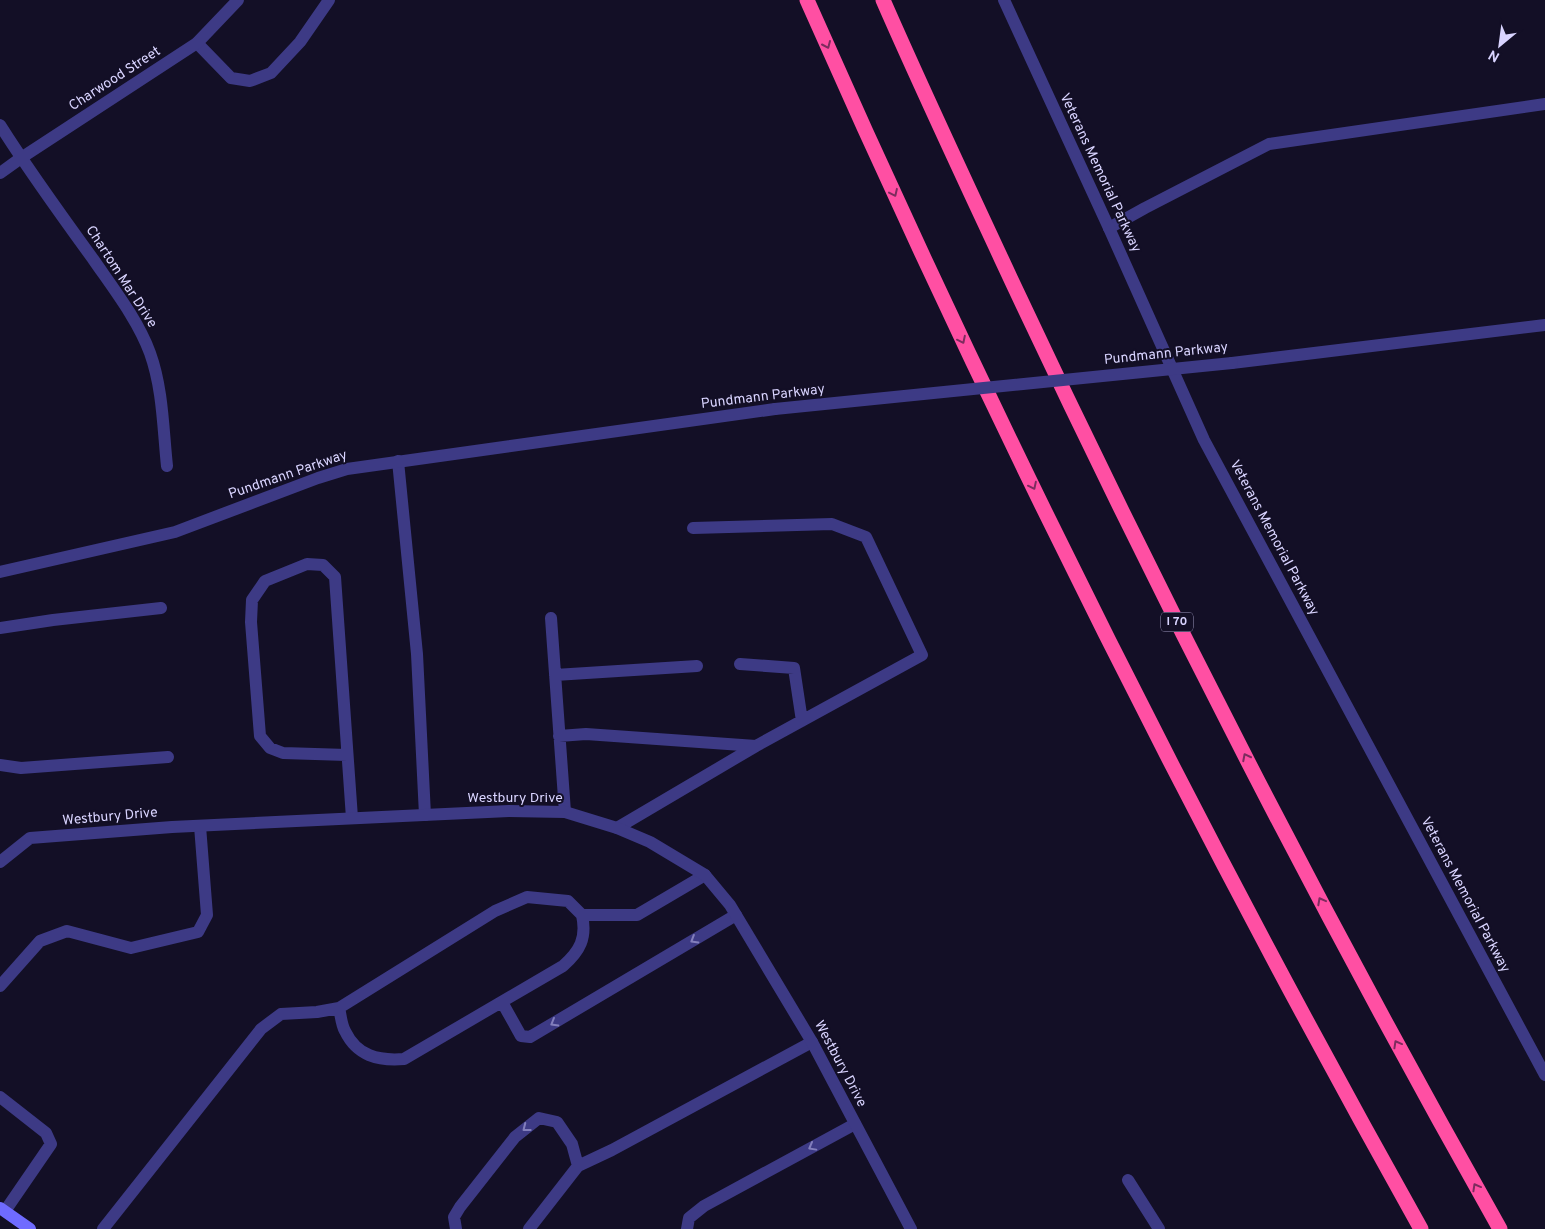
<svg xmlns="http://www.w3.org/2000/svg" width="1545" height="1229" font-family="Overpass,sans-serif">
<rect width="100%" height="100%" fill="#130f26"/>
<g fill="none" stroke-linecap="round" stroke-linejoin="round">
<path stroke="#3d3a85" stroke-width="12" d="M197,43L231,78L250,81L271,73L300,42L329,0
M1109,228L1145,208L1269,144L1545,104
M398,461L417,654L425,815
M551,618L565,812
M0,628L53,620L161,608
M740,664L794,668L802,721
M555,675L697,666
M559,736L586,734L756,746
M347,755L283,753L270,748L260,736L251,622L252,600L265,581L307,564L323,565L335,577L352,818
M0,765L21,768L168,757
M617,828L756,746L922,655L866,537L832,524L693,528
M0,986L40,941L67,931L131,948L198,932L207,915L200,826
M502,1002L521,1036L530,1037L736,915
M339,1008C341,1015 341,1024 345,1031C357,1056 378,1061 404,1059L563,966C580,951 587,938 582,915
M0,1097L46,1133L51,1144L5,1211
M1128,1180L1159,1229
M103,1229L261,1029L281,1014L317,1012L339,1008L495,911L527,897L568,901L582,915H637L705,875
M456,1229L454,1217L460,1207L515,1137L539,1118L557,1122L572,1144L578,1166
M529,1229L578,1166L612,1150L812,1042
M687,1229L689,1218L704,1206L855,1124"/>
<path stroke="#3d3a85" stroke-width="12" d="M0,125C29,171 61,215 93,259C113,288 138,320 150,353C163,389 163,429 167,466
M0,173L21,158L197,43L238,0
M0,862L30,838L172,827L509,811L565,812L617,828L650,842L705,875L730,905L812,1042L911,1229"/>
<path stroke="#3d3a85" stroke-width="12" d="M1004,0L1109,228L1204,440L1545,1075
M1232,363L1545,325
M0,572L175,532L318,478L347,469L775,409"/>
<path stroke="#6f6bff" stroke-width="12" d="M0,1208L30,1229"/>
<path stroke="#ff4fa3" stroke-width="15" d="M807,0C992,419 1197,829 1421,1229
M883,0C921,87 961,172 1001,258C1155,588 1321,912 1500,1229"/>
<path stroke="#3d3a85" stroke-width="12" d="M775,409L1232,363"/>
</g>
<defs><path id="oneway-chevron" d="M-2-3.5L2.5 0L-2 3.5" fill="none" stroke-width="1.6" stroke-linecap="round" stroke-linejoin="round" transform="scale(1.25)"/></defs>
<g stroke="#7d2c5e">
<use href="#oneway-chevron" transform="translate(827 45) rotate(66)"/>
<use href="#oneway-chevron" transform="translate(894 193) rotate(65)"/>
<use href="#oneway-chevron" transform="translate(962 340) rotate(64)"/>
<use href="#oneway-chevron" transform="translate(1033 486) rotate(64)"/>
<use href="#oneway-chevron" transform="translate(1246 757) rotate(-117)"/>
<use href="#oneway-chevron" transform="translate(1321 901) rotate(-118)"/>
<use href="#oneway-chevron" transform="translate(1397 1044) rotate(-119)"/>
<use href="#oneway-chevron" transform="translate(1476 1187) rotate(-119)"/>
</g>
<g stroke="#837fbc">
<use href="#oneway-chevron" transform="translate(694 940) rotate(149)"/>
<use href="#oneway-chevron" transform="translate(554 1023) rotate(150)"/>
<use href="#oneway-chevron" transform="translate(526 1128) rotate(142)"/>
<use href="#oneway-chevron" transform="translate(812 1147) rotate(151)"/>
</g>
<g text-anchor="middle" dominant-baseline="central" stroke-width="4" stroke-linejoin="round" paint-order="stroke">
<rect fill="#130f26" stroke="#9e99be" stroke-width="1" x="1161" y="612.5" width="32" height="19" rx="4"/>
<g font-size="12" font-weight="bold" fill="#d9d4ff">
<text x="1177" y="622">I 70</text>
</g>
<g font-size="14" fill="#d9d4ff" stroke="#130f26">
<text transform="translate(115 79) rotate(-33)">Charwood Street</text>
<text transform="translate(1100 173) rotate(65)">Veterans Memorial Parkway</text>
<text transform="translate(121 277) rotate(57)">Chartom Mar Drive</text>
<text transform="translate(1166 354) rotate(-6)">Pundmann Parkway</text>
<text transform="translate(763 397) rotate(-7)">Pundmann Parkway</text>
<text transform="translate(288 475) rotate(-19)">Pundmann Parkway</text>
<text transform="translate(1274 538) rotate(62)">Veterans Memorial Parkway</text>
<text x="515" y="798">Westbury Drive</text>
<text transform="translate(110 817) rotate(-5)">Westbury Drive</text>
<text transform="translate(1465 895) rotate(62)">Veterans Memorial Parkway</text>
<text transform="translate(840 1064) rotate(62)">Westbury Drive</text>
</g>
</g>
<g transform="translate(1500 45) rotate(209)" stroke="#130f26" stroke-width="4" paint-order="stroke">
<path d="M0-4L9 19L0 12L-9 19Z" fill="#d9d4ff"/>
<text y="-8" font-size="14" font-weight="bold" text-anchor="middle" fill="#d9d4ff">N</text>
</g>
</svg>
